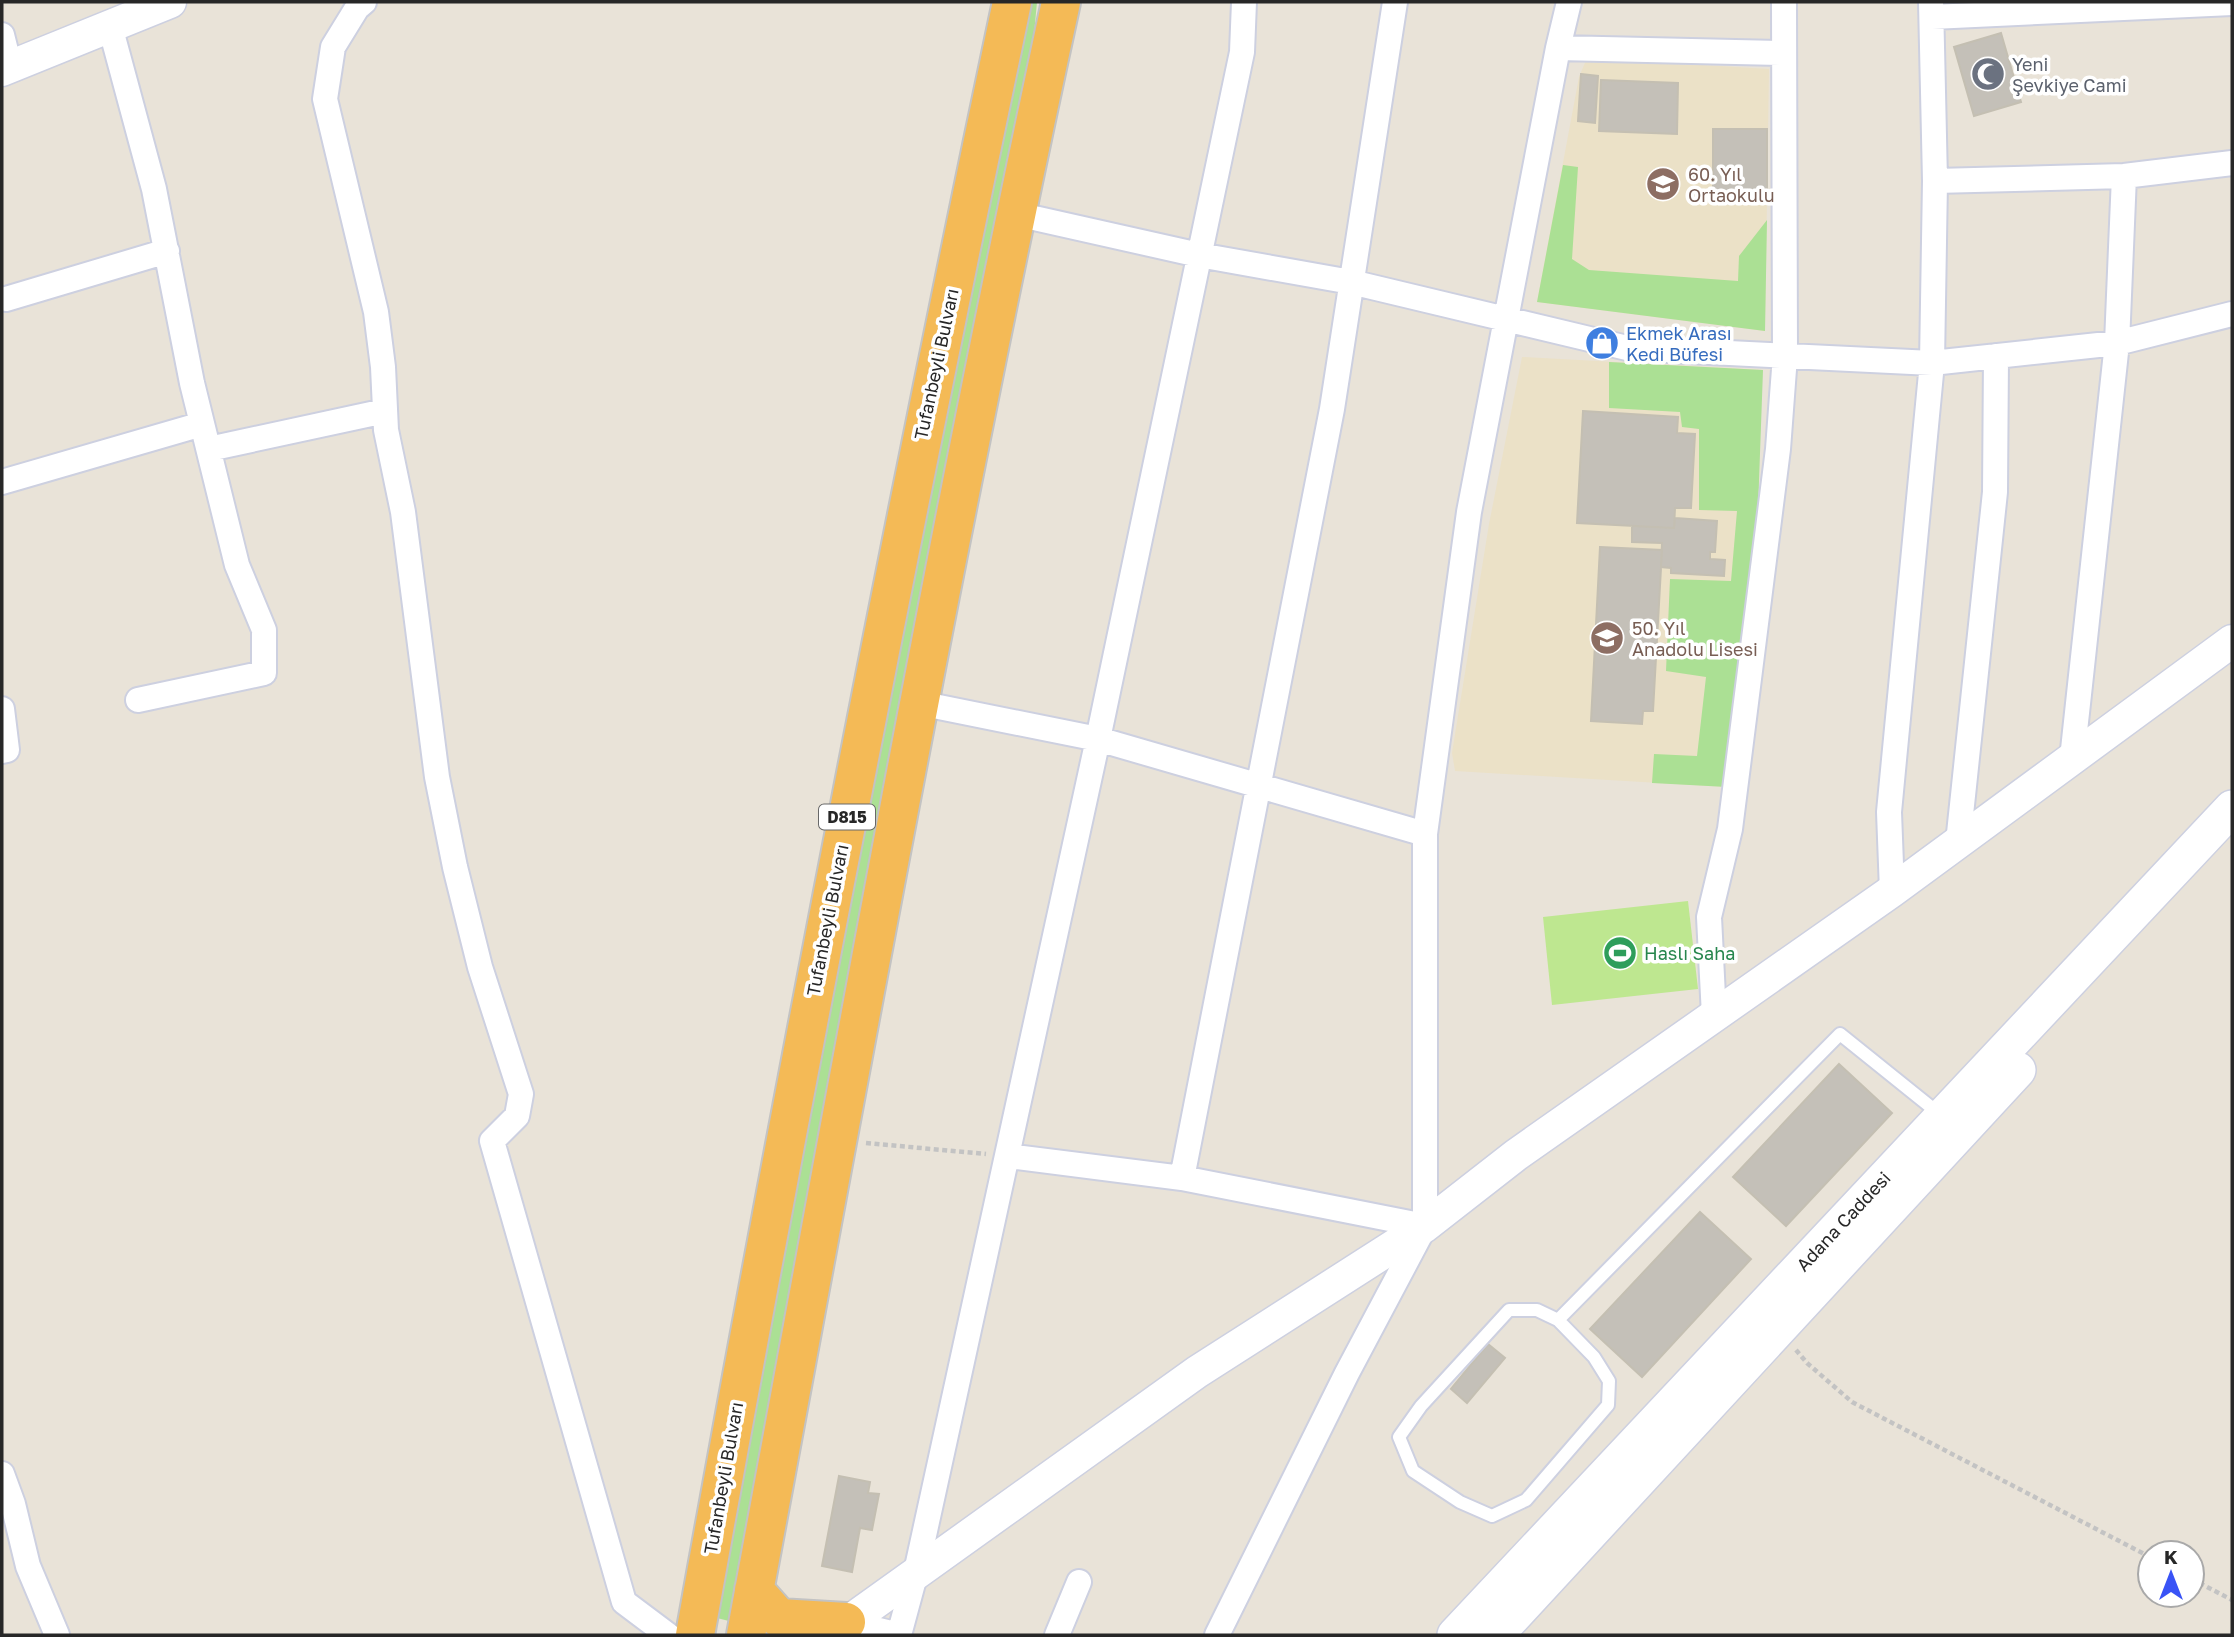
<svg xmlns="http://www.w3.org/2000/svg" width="2234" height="1637" font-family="'Golos Text',sans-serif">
<rect width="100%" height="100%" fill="#e9e3d8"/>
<path fill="#ebe1c7" d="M1587,58L1769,69L1765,331L1537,302L1579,77Z
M1522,357L1763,370L1727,787L1455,771L1452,753L1489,524Z"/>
<path fill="#abe094" d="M1029,2H1037L1033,45L729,1621L717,1618L920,530Z
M1563,165L1578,167L1572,259L1589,270L1738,281L1739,256L1767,220L1765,331L1537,302Z
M1609,362L1763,370L1758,509L1727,787L1652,783L1654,754L1697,756L1706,677L1666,671L1670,579L1731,581L1737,511L1699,510V429L1682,427L1680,412L1609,408Z"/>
<path fill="#bee790" d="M1688,901L1698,989L1552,1005L1543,917Z"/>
<path fill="#c4c0b8" stroke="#c4bfb2" stroke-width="2" d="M2001,33L2021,102L1974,116L1954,47Z
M1581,74L1598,76L1595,123L1578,121Z
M1601,80L1678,83L1677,134L1599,131Z
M1713,129H1767V204H1713Z
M1583,411L1678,417L1677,433L1695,434L1691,508H1675L1674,528L1577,523Z
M1675,518L1717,521L1715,552H1710V559L1725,560L1724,576L1671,573V568L1661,567L1662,543L1632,542V526L1674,528Z
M1600,547L1662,550L1653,711H1643L1642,724L1591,721Z
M1839,1064L1892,1113L1786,1226L1733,1177Z
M1700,1212L1751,1259L1642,1377L1590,1329Z
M1488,1344L1505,1358L1467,1403L1451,1389Z
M839,1476L870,1482L868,1493L879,1494L872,1530L860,1528L852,1572L822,1566Z"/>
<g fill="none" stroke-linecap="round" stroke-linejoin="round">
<g stroke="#cdd0e0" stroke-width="16">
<path id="service" d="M1509,1310H1537L1558,1320L1594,1357L1609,1381L1608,1405L1526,1500L1492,1516L1460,1502L1413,1471L1399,1437L1421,1406Z
M1558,1320L1840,1034L1942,1116"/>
</g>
<g stroke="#cdd0e0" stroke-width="28">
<path id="minor" d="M364,2L357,8L333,47L325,99L376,312L383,367L386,430L403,512L437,777L455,867L480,967L521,1094L517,1116L492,1141L624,1602L668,1635
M1932,17L2232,3
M110,26L154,189L192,383L237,565L264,630V673L138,700
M2,35L10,67
M1558,48L1784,53
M1935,181L2124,176L2232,163
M1016,214L1199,255L1351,282L1627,348L1932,363L2117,343L2232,314
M6,299L167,251
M209,449L385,411
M2,482L202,424
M919,703L1098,739L1425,834
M2,709L7,750L2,751
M2072,759L2117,343L2124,176
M1958,843L1995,492L1996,356
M1892,891L1889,812L1932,363L1935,181L1931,2
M1714,1016L1709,917L1730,829L1778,449L1785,356L1784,2
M1008,1156L1182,1178L1425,1226
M1182,1178L1332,409L1395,2
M2,1474L13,1504L28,1566L57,1635
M846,1622L899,1635
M899,1635L916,1572L1098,739L1242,52L1244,2
M1057,1635L1079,1582
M1217,1635L1347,1373L1425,1226V834L1469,512L1558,48L1569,2"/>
</g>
<g stroke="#cdd0e0" stroke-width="35">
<path id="tertiary" d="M2,70L170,2
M830,1635L1197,1372L1425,1226L1516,1155L1892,891L2232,641"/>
</g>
<g stroke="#cdd0e0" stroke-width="38">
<path id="secondary" d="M1455,1635L2232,808
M1496,1635L2018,1070"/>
</g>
<g stroke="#c3c3c3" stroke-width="42">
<path id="trunk" d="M754,1590L779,1618L846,1622
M695,1635C793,1089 898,545 1012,2
M746,1635C847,1090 944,544 1061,2"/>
</g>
<path stroke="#c3c3c3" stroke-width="4.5" stroke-dasharray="5 3.5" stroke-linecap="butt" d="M866,1143L986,1154
M1796,1350L1807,1363L1852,1402L2150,1557
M2192,1579L2232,1600"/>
<use href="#service" stroke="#fff" stroke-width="12"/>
<use href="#minor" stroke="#fff" stroke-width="24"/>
<use href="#tertiary" stroke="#fff" stroke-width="32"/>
<use href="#secondary" stroke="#fff" stroke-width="35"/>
<use href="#trunk" stroke="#f4ba56" stroke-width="38"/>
</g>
<defs>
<g id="mosque-disc" transform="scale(1.75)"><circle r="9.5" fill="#6b7280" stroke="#fff"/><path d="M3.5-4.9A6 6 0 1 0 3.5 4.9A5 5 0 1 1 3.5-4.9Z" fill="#fff"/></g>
<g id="school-disc" transform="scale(1.75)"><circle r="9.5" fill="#8d6e63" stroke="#fff"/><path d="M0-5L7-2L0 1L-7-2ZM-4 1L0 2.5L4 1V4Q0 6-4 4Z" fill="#fff"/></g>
<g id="shop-disc" transform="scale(1.75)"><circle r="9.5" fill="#3f7fe0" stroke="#fff"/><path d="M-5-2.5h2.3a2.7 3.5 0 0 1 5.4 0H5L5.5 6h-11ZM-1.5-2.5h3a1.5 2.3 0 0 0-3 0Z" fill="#fff"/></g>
<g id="stadium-disc" transform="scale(1.75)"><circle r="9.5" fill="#2e9e5b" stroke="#fff"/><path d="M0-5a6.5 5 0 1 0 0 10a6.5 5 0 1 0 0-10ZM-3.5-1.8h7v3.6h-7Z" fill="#fff"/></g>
</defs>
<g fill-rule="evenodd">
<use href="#mosque-disc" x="1988" y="74"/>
<use href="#school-disc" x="1663" y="184"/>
<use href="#shop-disc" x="1602" y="343"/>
<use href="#school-disc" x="1607" y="638"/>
<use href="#stadium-disc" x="1620" y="953"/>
</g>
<g text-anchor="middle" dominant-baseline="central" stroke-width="7" stroke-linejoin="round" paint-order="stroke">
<rect fill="#fff" stroke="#686868" stroke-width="2" x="819" y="804.5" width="56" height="25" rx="5"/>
<g font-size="16" font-weight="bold" fill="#272727">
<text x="847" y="817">D815</text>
</g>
<g font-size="18" fill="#5b616d" stroke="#fff" text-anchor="start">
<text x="2012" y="64">Yeni<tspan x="2012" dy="21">Şevkiye Cami</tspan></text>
</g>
<g font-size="18" fill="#785e54" stroke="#fff" text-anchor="start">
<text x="1688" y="174">60. Yıl<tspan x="1688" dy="21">Ortaokulu</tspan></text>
<text x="1632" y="628">50. Yıl<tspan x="1632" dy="21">Anadolu Lisesi</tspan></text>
</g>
<g font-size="18" fill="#366cbe" stroke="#fff" text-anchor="start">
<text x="1626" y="333">Ekmek Arası<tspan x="1626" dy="21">Kedi Büfesi</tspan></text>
</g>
<g font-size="18" fill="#272727" stroke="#fff">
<text transform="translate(936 364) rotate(-78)">Tufanbeyli Bulvarı</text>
<text transform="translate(827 920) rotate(-79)">Tufanbeyli Bulvarı</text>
<text transform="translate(1843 1221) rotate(-47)">Adana Caddesi</text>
<text transform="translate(723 1478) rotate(-80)">Tufanbeyli Bulvarı</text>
</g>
<g font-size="18" fill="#27864d" stroke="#fff" text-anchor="start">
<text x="1644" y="953">Haslı Saha</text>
</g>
</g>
<rect width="2234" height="1637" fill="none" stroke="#272727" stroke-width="7"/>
<g transform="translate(2171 1574)"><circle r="33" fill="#ffffff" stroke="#a9a9a9" stroke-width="2"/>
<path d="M0-5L12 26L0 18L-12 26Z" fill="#3953f6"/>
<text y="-10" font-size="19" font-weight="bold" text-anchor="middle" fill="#272727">K</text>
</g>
</svg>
